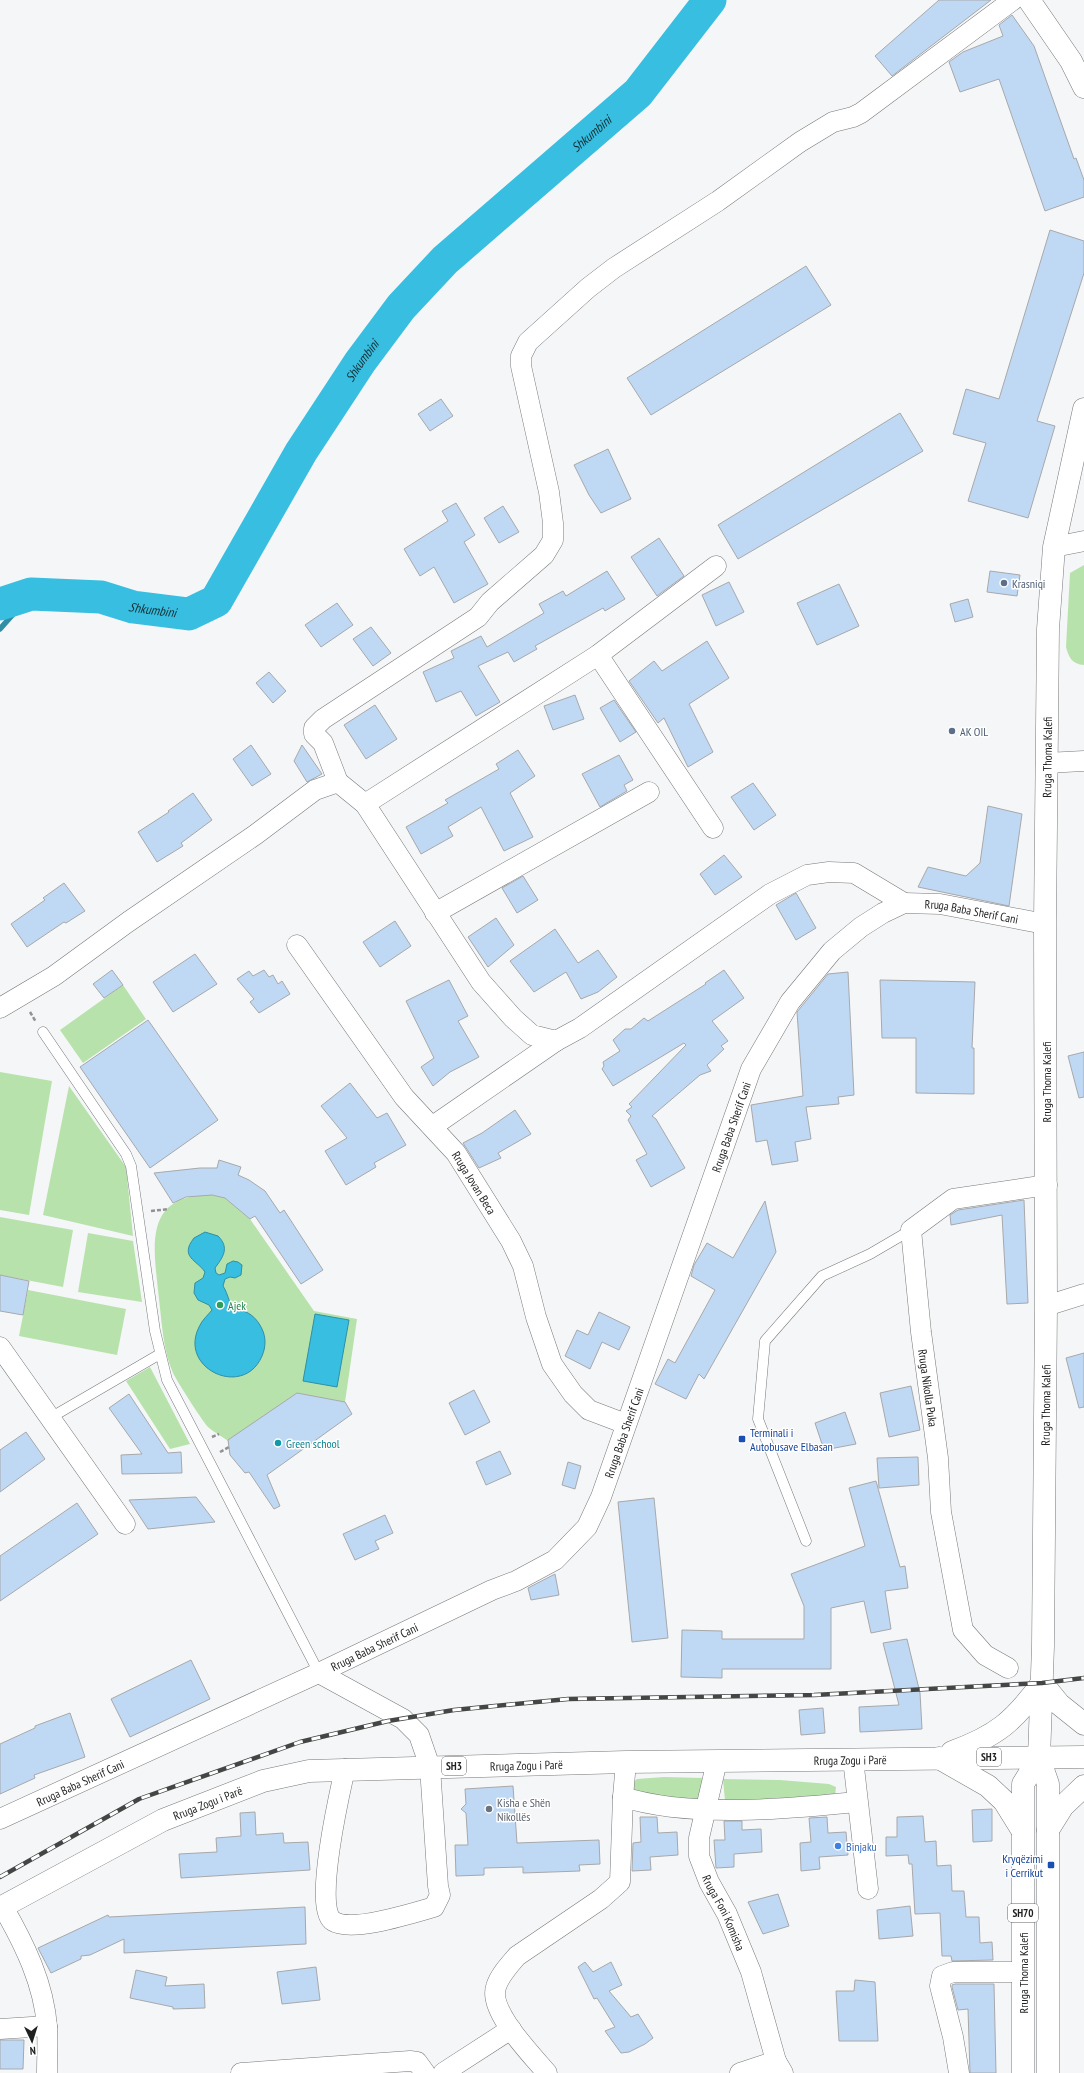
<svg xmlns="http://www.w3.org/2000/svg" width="1084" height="2073" font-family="'PT Sans Narrow',sans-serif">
<rect width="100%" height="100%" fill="#f5f6f8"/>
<path fill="#b8e2ab" d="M1084,565V665C1072,664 1069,658 1066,647L1070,573Z
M123,985L146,1019L83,1063L60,1030Z
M0,1072L52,1081L29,1215L0,1210Z
M69,1086L126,1167L133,1236L43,1215Z
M212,1195L225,1198L250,1219L314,1311L357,1319L345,1402L297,1393L228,1441C222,1436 213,1432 208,1427C201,1419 178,1383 173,1373C163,1350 162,1324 159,1299C154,1249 141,1194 212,1195Z
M0,1217L73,1230L63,1287L0,1275Z
M88,1233L133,1241L142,1302L78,1292Z
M28,1290L126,1309L117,1355L19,1336Z
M150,1367L190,1444L170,1449L126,1381Z
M664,1777L704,1778L705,1801L638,1794L634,1789L633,1782L637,1779Z
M723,1779L780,1780L829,1784L836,1787L835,1796L725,1801Z"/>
<path fill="#37bee0" stroke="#308fa6" d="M205,1232L218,1236C230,1248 223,1257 215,1268L216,1273L219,1275L225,1273L227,1264L233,1261L238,1262L242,1265L241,1275L235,1278L230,1277L225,1279L223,1286C229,1295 228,1304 236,1310C248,1310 257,1318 262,1329C266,1337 266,1347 262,1356C244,1399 178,1369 199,1327C202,1320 208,1315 212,1310L209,1305L198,1300L194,1293L195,1283L203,1278L205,1272C197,1260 179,1257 194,1238Z
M315,1314L349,1320L337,1387L303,1381Z"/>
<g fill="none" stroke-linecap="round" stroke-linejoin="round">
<path stroke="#308fa6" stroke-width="5.5" d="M0,629L31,594"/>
<path stroke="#37bee0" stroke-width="33" id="s1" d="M0,604L31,594L101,597L133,607L189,614L216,601L301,452L360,362L401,307L445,260L638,93L710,0"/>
</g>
<path fill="#bfd9f5" stroke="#a7a8aa" d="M939,0H991L892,76L875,56Z
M1012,15L1034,46L1074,159L1076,158L1084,180V197L1045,211L999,79L960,92L949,62L963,52L1003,36L999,25Z
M1050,230L1084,241V273L1037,421L1055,426L1028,518L968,501L986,443L953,434L966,389L999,399Z
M806,266L831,305L651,415L627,378Z
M441,399L453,416L430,431L418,414Z
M900,413L923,451L738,559L718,525Z
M608,449L631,499L601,513L589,495L574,465Z
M456,503L475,535L464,542L488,584L454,603L434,567L420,576L404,549L448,521L442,511Z
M503,506L519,532L499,543L484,518Z
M659,538L684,576L657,596L631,557Z
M607,571L625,599L605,611L603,608L535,646L537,649L514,662L508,652L478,666L500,702L476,716L461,691L436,702L423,672L454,658L451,651L481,636L487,647L544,613L539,604L563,591L566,596Z
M990,571L1020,575L1017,596L987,592Z
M729,582L744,612L716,626L702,595Z
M839,584L859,626L817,645L797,603Z
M968,599L973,617L955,622L950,604Z
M337,603L353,625L321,647L305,625Z
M371,627L391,653L373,666L353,639Z
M707,641L729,678L689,704L713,752L688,767L664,718L658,723L629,681L654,661L662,671Z
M269,672L286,691L273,703L256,683Z
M575,695L584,719L553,730L544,706Z
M614,700L636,732L620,742L600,708Z
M375,705L397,739L366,759L344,725Z
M251,745L271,774L252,786L233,759Z
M302,745L322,774L307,782L294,761Z
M518,750L535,776L510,793L533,837L504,851L481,807L448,827L453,836L421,854L406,827L448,803L445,800L499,769L496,764Z
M619,755L633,780L624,785L627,791L600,807L582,774Z
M753,783L776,815L754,830L731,797Z
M193,793L212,820L181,843L183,846L157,862L138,832L169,812L168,811Z
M988,806L1022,814L1009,906L918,887L928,867L966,876L980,863Z
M724,855L742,877L715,895L700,874Z
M523,876L538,900L517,913L502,888Z
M64,883L85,911L66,923L64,922L27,947L11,924L45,900L43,898Z
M796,893L816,928L796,940L776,905Z
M496,918L514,945L488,967L468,937Z
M395,921L411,946L380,967L363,942Z
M555,929L578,963L598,950L617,977L598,992L581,999L566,972L534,992L510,961Z
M195,954L217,984L173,1012L153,982Z
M112,970L123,985L104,998L93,984Z
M264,970L269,977L273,975L278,984L282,981L290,994L259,1013L250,1002L254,999L237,979L249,971L253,976Z
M724,970L744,998L712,1021L728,1041L721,1046L724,1049L707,1065L711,1071L700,1075L652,1116L656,1119L685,1168L651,1187L636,1160L647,1154L628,1120L631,1116L626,1111L632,1107L629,1104L686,1045L684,1043L613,1086L602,1069L604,1066L603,1062L620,1051L613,1040L625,1029H631L644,1018L648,1021L706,984L705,983Z
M848,972L854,1095L838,1097L839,1104L806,1107L811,1139L795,1142L798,1161L772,1165L767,1140L756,1142L751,1105L803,1096L797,1012L828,974Z
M449,980L468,1016L458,1021L479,1057L450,1072L433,1086L421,1067L434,1058L406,1001Z
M880,980L975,982L972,1048H974V1094L916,1093V1038H882Z
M148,1020L218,1120L150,1168L80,1067Z
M1084,1052V1097L1079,1098L1068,1056Z
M350,1083L377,1118L387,1113L406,1145L374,1163L376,1167L346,1185L325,1151L347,1138L321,1106Z
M515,1110L531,1134L498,1153L501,1158L479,1168L463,1143L482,1133Z
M219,1160L241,1167L238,1175L249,1180L265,1191L280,1213L284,1210L323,1270L301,1284L255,1216L250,1219L225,1198L212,1195L186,1197L173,1203L154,1173L200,1168H217Z
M1024,1200L1028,1303L1007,1304L1002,1215L951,1225L950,1215L958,1210Z
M765,1201L776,1252L704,1379L699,1374L686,1399L655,1384L668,1359L675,1363L715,1290L691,1276L694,1265L707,1243L733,1258Z
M0,1275L29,1281L23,1315L0,1311Z
M599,1312L630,1327L619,1350L602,1342L590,1369L565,1356L577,1330L588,1335Z
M1084,1353V1407L1079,1408L1066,1358Z
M911,1386L920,1430L889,1437L880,1393Z
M474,1390L490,1422L465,1435L449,1403Z
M297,1393L345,1402L352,1414L267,1475L280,1506L274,1509L249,1472L245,1473L230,1455L228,1440Z
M129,1394L168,1453L181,1452L182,1473L122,1474L121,1455L142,1454L109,1408Z
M845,1412L856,1444L824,1450L815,1423Z
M26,1432L45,1459L0,1492V1450Z
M500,1451L511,1474L486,1485L476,1462Z
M918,1457L919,1485L879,1488L877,1458Z
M568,1462L581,1466L575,1489L562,1485Z
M876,1481L900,1567L905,1566L908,1588L885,1591L891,1629L871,1633L864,1601L831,1608V1669H722V1678L681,1677L682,1630L722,1631V1639H804V1606L791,1574L865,1546L849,1488Z
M196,1497L215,1522L148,1529L129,1500Z
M654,1498L668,1638L632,1642L618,1502Z
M77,1503L98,1534L0,1601V1556Z
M385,1515L393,1533L375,1541L379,1549L355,1560L343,1534Z
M555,1574L559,1595L531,1600L528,1588Z
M907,1639L920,1693L922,1729L860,1732L859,1707L899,1705L883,1643Z
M191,1660L210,1699L130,1737L111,1699Z
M823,1708L825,1733L801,1735L799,1710Z
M70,1713L85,1757L34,1775L35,1778L0,1794V1744L35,1728V1726Z
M513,1786L517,1843L599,1840L600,1864L579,1865L580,1871L523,1873V1867L484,1868V1875L456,1876L455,1845H468L466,1813L461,1809L466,1804L465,1789Z
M992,1809V1841L973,1842L972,1810Z
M255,1812L256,1835L283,1833L284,1843L308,1842L310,1870L181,1878L179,1854L217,1852L216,1838L241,1836L240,1813Z
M923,1816L925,1842L936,1841L937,1866L951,1865L952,1891H964L966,1917H979L980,1943L992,1942L993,1960L952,1961L951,1956H942L940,1913L915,1914L912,1864H909L908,1855L886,1856V1837H897V1817Z
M640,1817H657L658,1833L677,1832L678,1855L650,1857L651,1870L632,1871L633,1843L641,1842Z
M827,1817L828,1833L846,1832L848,1855L819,1857L820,1869L801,1871L800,1843L811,1842L809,1818Z
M724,1821H742V1830L761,1829L762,1852L734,1854V1867L716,1868L714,1840H725Z
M778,1894L789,1926L763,1934L748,1902Z
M910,1906L913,1936L879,1939L877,1910Z
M305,1907L306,1944L124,1953V1939L90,1955L81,1956V1959L51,1973L38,1948L108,1915L109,1917Z
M585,1962L593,1972L611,1962L622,1985L609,1991L631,2017L638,2014L653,2038L645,2044L629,2052L621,2053L605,2031L615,2027L597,1998L594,1999L578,1967Z
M316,1967L320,2000L282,2004L277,1972Z
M136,1970L167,1977L165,1986L204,1984L205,2008L173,2009V2007L130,1998Z
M855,1980L875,1982L878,2041H839L836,1991H854Z
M955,1984H994L996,2073H970L968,2009L958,2010L952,1987V1985Z
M0,2040H24L23,2069H0Z"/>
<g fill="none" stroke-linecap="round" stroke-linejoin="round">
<g stroke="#77797a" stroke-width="11">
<path id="service" d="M43,1032L126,1154L131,1166L155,1331L167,1380L319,1673
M50,1418L160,1354
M806,1541L758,1419L765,1341L822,1276L870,1254L911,1230"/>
</g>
<g stroke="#77797a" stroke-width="21">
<g id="minor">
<path d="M1054,547L1084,541"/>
<path d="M598,655L713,828"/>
<path d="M1046,763L1084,761"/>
<path d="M365,804L598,655L716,566"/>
<path d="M904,903L854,873L829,872L807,875L770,894L580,1028L556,1041L532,1035L513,1018L481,982L365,804L338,782L323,743L314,734V728L323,719L478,617L490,602L544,555L553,540V523L549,492L521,366V356L528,342L588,288L614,268L718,201L800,142L833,122L853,117L861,113L1013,0"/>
<path d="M435,913L649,792"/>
<path id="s2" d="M297,945L404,1097L456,1153L511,1241L523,1266L536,1317L552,1364L573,1394L589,1410L626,1424"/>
<path d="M0,1008L54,976L128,922L255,835L315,790L338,782"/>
<path d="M433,1126L556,1041"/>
<path d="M1046,1306L1084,1294"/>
<path d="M0,1347L125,1524"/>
<path d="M1008,1668L985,1655L963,1630L941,1512L938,1458L921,1332L911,1230L953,1199L1047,1185"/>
<path d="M319,1673L403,1719L419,1735L430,1767L438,1886L440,1895L434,1907C413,1913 351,1933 333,1921C313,1909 340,1791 345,1769"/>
<path d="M853,1759L868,1889"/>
<path id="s3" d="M717,1761L699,1838V1856L709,1882L727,1914L751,1972L776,2061"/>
<path d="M623,1797C690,1818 787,1809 857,1802"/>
<path id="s4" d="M0,1819L325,1670L492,1590L516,1581L555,1560L587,1527L601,1497L751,1069L790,1002L832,951L861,927L883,913L904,903L940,904L1045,924"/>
<path d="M3,1907C24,1943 44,1984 47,2027C48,2042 47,2058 47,2073"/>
<path d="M0,2029L47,2026"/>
<path d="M241,2073L410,2061L417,2062L425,2073"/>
<path d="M443,2073L511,2029"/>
<path d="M547,2073C532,2055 488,2011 496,1987C499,1976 510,1964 517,1956L601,1899L620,1882L623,1797L626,1762"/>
<path d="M740,2073L776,2061L783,2073"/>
<path d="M959,2073L953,2037L940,1986L942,1976L953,1972H1023"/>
</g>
</g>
<g stroke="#77797a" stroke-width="23">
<g id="secondary">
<path d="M1029,0L1071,61L1084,87"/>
<path id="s5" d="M1039,1758L1043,1646L1046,1306L1045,924L1048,629L1054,547L1084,409"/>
</g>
</g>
<g stroke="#77797a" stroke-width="23">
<g id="primary">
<path d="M952,1752C997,1736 1014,1721 1042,1683L1059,1704L1084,1724"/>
<path d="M939,1758L988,1786L1004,1801L1022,1830"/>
<path d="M1039,1758L1048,1784V2073"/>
<path d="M1048,1830L1063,1806L1084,1786"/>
<path id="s6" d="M0,1908L163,1820L263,1781L309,1771L626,1762L1084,1757"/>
<path d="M1023,2073V1784L1039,1758"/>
</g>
</g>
<path stroke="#919293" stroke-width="2.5" stroke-dasharray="4 2" stroke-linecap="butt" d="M30,1012L36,1022
M151,1211L169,1209
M212,1437L219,1434
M220,1452L229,1447"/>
<use href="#service" stroke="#fff" stroke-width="10"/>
<use href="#minor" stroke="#fff" stroke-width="20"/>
<use href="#secondary" stroke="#fff" stroke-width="22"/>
<use href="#primary" stroke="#fff" stroke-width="22"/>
<g stroke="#444545" stroke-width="4.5">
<path id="rail" d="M0,1877L139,1799L300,1742L388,1721L454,1710L568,1699L814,1695L1042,1683L1084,1678"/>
</g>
<use href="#rail" stroke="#fff" stroke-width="3" stroke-dasharray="9" stroke-linecap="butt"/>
</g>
<g fill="#5c6f8a" stroke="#fff" stroke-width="1.5">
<circle cx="1004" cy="583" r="4"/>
<circle cx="952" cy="731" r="4"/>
</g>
<circle fill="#2e9e5b" stroke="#fff" stroke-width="1.5" cx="220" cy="1305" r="4"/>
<g fill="#1a4fb4" stroke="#fff" stroke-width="1.5">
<rect x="738" y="1435" width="8" height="8" rx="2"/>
<rect x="1047" y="1861" width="8" height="8" rx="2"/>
</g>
<circle fill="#0f9aa8" stroke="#fff" stroke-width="1.5" cx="278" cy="1443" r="4"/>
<circle fill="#6b7280" stroke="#fff" stroke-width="1.5" cx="489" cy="1809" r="4"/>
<circle fill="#3f7fe0" stroke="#fff" stroke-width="1.5" cx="838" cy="1846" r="4"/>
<g text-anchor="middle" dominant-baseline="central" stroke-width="3" stroke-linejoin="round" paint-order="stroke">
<g fill="#fff" stroke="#626363" stroke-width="1">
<rect x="977" y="1748" width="24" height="18" rx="3"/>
<rect x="442" y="1757" width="24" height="18" rx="3"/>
<rect x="1008" y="1904" width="30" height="18" rx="3"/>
</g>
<g font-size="11" font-weight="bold" fill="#1f2020">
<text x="989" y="1757">SH3</text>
<text x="454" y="1766">SH3</text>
<text x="1023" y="1913">SH70</text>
</g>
<g font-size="12" fill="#4e5e75" stroke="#fff" text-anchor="start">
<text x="1012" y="583">Krasniqi</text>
<text x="960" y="731">AK OIL</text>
</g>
<g font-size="12" fill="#1f2020" stroke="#fff">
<text stroke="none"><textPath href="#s5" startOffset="1001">Rruga Thoma Kalefi</textPath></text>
<text stroke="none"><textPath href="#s4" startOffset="1444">Rruga Baba Sherif Cani</textPath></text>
<text transform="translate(1046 1082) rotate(-90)">Rruga Thoma Kalefi</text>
<text stroke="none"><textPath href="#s4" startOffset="1084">Rruga Baba Sherif Cani</textPath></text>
<text stroke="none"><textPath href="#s2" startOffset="297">Rruga Jovan Beca</textPath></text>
<text transform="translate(928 1388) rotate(82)">Rruga Nikolla Puka</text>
<text stroke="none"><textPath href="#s5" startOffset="353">Rruga Thoma Kalefi</textPath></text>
<text stroke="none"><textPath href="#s4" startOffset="760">Rruga Baba Sherif Cani</textPath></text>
<text stroke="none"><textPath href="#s4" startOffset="412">Rruga Baba Sherif Cani</textPath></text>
<text stroke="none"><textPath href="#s6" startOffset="881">Rruga Zogu i Parë</textPath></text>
<text stroke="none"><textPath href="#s6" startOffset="557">Rruga Zogu i Parë</textPath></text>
<text stroke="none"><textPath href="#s4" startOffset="88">Rruga Baba Sherif Cani</textPath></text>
<text stroke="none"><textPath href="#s6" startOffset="233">Rruga Zogu i Parë</textPath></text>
<text stroke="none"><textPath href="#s3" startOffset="159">Rruga Foni Komisha</textPath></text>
<text transform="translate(1023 1973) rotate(-90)">Rruga Thoma Kalefi</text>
</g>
<g font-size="12" fill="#27864d" stroke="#fff" text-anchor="start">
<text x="228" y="1305">Ajek</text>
</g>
<g font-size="12" fill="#164399" stroke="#fff" text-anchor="start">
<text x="750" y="1432">Terminali i<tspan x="750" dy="14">Autobusave Elbasan</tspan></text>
<text x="1043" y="1858" text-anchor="end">Kryqëzimi<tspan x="1043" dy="14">i Cerrikut</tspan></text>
</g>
<g font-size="12" fill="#0d838f" stroke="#fff" text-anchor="start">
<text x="286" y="1443">Green school</text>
</g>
<g font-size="12" fill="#5b616d" stroke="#fff" text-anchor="start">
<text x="497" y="1802">Kisha e Shën<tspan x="497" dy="14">Nikollës</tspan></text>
</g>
<g font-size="12" fill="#366cbe" stroke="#fff" text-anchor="start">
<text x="846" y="1846">Binjaku</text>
</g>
<g font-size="13" font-style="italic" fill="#182e34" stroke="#fff">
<text stroke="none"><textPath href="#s1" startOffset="828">Shkumbini</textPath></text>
<text stroke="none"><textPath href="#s1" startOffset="504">Shkumbini</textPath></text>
<text stroke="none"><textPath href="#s1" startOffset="156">Shkumbini</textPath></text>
</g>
</g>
<g transform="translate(32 2041) rotate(176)" stroke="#ffffff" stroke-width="3" paint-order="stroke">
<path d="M0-3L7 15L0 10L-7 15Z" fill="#1f2020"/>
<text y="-6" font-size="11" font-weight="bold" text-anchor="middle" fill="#1f2020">N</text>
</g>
</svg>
